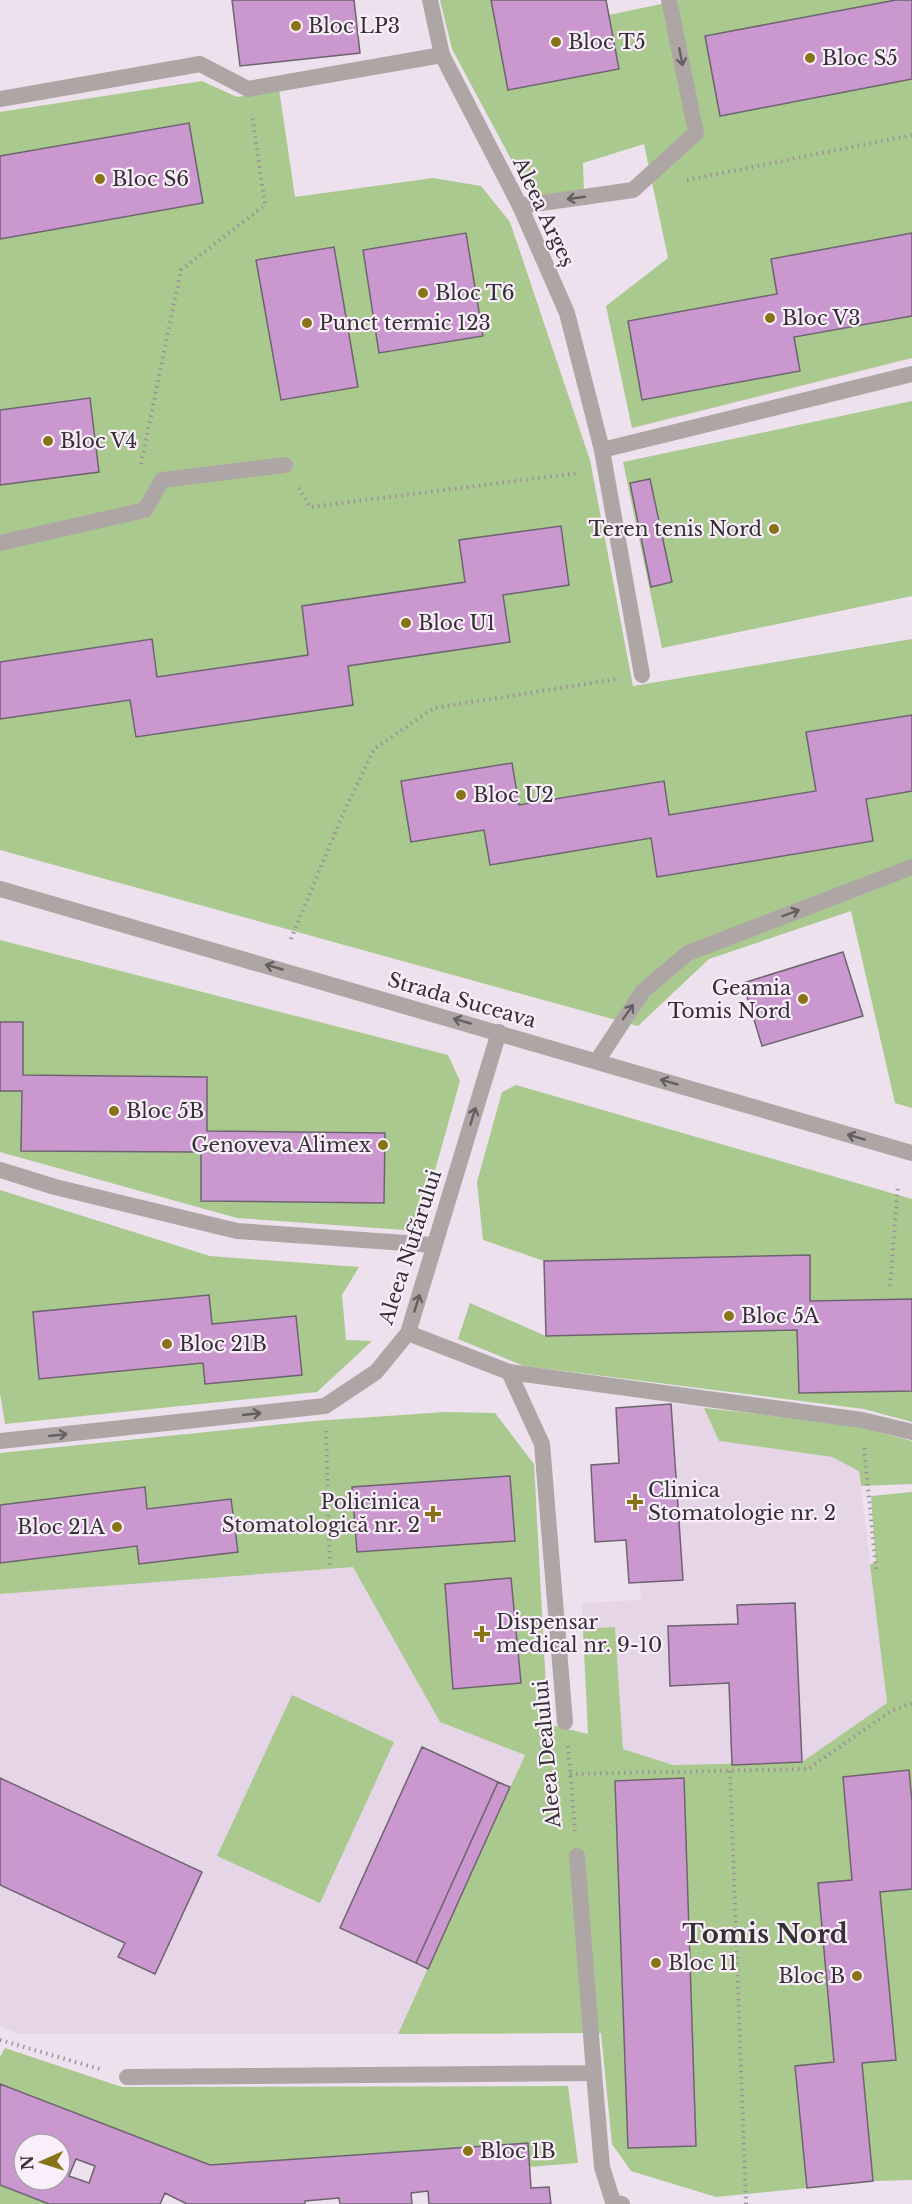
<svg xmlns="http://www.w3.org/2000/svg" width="912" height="2204" font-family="'Libre Baskerville',serif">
<rect width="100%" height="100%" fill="#ece1ed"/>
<path fill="#e5d5e7" d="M671,1404L704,1408L719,1441L832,1457L859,1471L887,1703L802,1762L673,1765L623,1749L615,1628L583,1629L582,1603L641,1600L640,1583L683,1579Z
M353,1566L440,1722L525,1755L398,2034H20L0,2026V1594Z"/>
<path fill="#aac98e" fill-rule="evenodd" d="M440,0H491L509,90L619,69L609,15L680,0H896L705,36L720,115L912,79V233L771,259L777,294L628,321L643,400L800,371L794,337L912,316V358L632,428L606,306L668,258L644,144L583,163L584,195L535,204L452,49Z
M202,81L237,97L279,89L295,197L433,178L481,186L510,222L590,460L633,686L912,639V715L807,732L816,791L669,815L664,781L519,805L512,763L411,841L484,830L490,864L651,838L657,877L873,841L866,799L912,791V1108L895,1103L851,911L709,959L638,1026L0,850V719L130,700L136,737L353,705L348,666L510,642L503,595L569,585L560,526L460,540L465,582L302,606L308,655L157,677L152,640L0,662V485L99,472L90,398L0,410V239L203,203L189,123L0,156V112ZM466,234L482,336L379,353L363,250ZM333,247L358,387L281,400L256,260Z
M912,401V596L662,648L623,462Z
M0,940L448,1055L460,1081L418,1231L237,1218L0,1152V1091H22L21,1150L201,1152V1201L384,1203L385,1133L207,1131V1077L23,1075V1022H0Z
M516,1085L912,1199V1299L810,1301V1256L544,1261L483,1240L477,1182L502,1092Z
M0,1190L210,1256L359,1267L342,1295L346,1340L372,1341L317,1392L5,1424L0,1393ZM209,1295L212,1324L301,1375L206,1384L203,1363L39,1379L33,1313Z
M470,1303L546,1336L797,1330L799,1393L912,1391V1422L864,1409L524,1366L458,1339Z
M704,1408L849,1424L912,1441V1484L861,1486L859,1471L832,1457L719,1441Z
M445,1412L495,1413L534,1464L548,1724L588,1734L583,1629L615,1627L623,1749L673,1765L802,1762L887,1703L870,1564L876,1563L871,1496L912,1492V1802L909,1771L843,1777L852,1880L818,1883L834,2062L795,2066L807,2188L716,2197L631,2171L612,2144L601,2033L398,2034L525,1755L440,1722L353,1567L0,1594V1563L137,1546L139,1564L238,1551L231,1499L147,1509L145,1488L0,1505V1453L314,1421ZM510,1476L515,1541L357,1552L352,1487ZM511,1578L520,1683L453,1689L445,1585ZM684,1779L696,2145L628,2148L615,1781Z
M292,1695L394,1742L320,1903L217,1856Z
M912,1889V2180L873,2181L862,2063L896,2060L880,1892Z
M5,2048L122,2087L568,2086L578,2163L529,2167L527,2143L210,2165L0,2084V2057Z
M0,2185L49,2204H0Z"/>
<path fill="#ca97cf" stroke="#6e646f" stroke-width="1.5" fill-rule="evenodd" d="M232,0H354L360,53L240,66Z
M491,0H606L619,69L508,90Z
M896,0H912V79L720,116L705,36Z
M189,123L203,203L0,239V156Z
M466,233L483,336L379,353L363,250Z
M912,233V316L794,337L800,371L642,400L628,321L777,294L771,259Z
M334,247L358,387L281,400L256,260Z
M90,398L99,472L0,485V410Z
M650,479L672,582L651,587L630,483Z
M561,526L569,585L503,595L510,642L348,666L353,705L136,737L130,700L0,719V662L152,639L157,677L308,655L302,606L465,582L459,540Z
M912,715V791L866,799L873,841L657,877L651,838L490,865L484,830L411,842L401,781L512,763L519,805L664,781L669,815L816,791L806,732Z
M843,952L863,1016L762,1046L743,983Z
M0,1022H23V1075L207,1077V1131L385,1133L384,1203L201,1201V1152L21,1151L22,1091H0Z
M810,1255V1301L912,1299V1391L799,1393L797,1330L546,1336L544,1261Z
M209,1295L212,1324L296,1316L302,1375L205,1384L203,1363L39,1379L33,1312Z
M671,1404L683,1580L629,1583L626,1540L595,1542L591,1465L619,1463L616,1408Z
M510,1476L515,1541L357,1552L352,1487Z
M145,1487L147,1509L231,1499L238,1552L139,1564L137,1546L0,1563V1505Z
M511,1578L521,1683L453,1689L445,1584Z
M795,1603L802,1762L732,1765L729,1683L670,1686L668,1626L738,1624L737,1605Z
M422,1747L498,1782L416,1963L340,1928Z
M909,1770L912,1802V1889L880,1892L896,2060L862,2063L873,2181L807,2188L795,2066L834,2062L818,1883L852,1880L843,1777Z
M0,1778L202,1872L155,1974L118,1957L125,1943L0,1885Z
M684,1778L696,2146L628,2148L615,1781Z
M498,1782L510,1787L428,1969L416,1963Z
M0,2084L210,2165L528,2143L531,2188L549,2187L551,2204H429L428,2191L411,2193L412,2204H340L339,2198L305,2201V2204H187L165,2193L160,2204H49L0,2185ZM24,2144H60V2180H24ZM76,2159L95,2166L89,2183L69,2176Z"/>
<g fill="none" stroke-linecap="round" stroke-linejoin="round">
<path stroke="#9b939b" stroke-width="4" stroke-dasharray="1.5 4.5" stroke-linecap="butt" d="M687,180L912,135
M141,464L181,270L265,205L252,114
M299,488L310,507L578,473
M291,939L342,816L374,749L434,708L617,679
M890,1286L898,1185
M326,1431L330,1568
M864,1448L876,1569
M568,1746L575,1831
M730,1771L746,2204
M570,1774L808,1769L891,1711L912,1703
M0,2040L103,2070"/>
<path stroke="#aea6a5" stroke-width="16" d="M0,99L200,64L248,89L442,55
M520,206L633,190L696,133L669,0
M0,543L145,510L162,480L285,465
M0,1170L55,1187L237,1231L434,1245
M509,1372L862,1420L912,1432
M127,2077L594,2073L577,1856"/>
<path stroke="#aea6a5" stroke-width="16" d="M430,0L442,55L520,206L567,313L602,450L642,675
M602,450L912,374
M597,1061L643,991L688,953L912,867
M408,1333L509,1372L542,1444L565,1722
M0,1441L325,1406L376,1372L408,1333L499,1032
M594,2073L602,2167L613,2202L622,2204"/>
<path stroke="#aea6a5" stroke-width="16" d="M0,889L912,1153"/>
</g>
<defs><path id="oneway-shaft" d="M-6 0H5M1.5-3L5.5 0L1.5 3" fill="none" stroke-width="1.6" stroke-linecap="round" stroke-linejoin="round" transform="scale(1.5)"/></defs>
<g stroke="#655f61">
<use href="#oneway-shaft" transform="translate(681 57) rotate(79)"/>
<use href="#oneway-shaft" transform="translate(576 198) rotate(172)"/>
<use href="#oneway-shaft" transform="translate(791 913) rotate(-21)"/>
<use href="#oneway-shaft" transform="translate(274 967) rotate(-164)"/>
<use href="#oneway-shaft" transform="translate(628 1012) rotate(-55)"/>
<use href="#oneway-shaft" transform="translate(462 1021) rotate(-164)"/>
<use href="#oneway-shaft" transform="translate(669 1082) rotate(-164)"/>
<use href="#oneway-shaft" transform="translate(473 1116) rotate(-73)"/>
<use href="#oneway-shaft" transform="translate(856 1137) rotate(-164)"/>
<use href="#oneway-shaft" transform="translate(417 1303) rotate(-73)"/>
<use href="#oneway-shaft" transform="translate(252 1414) rotate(-6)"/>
<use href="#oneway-shaft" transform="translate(58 1435) rotate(-6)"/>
</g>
<g fill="#887417" stroke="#f9eefa" stroke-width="2">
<circle cx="296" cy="26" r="6"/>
<circle cx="556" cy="42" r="6"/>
<circle cx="810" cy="58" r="6"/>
<circle cx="100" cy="179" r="6"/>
<circle cx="423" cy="293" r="6"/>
<circle cx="770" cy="318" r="6"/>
<circle cx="307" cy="323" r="6"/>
<circle cx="48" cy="441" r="6"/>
<circle cx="774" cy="529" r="6"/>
<circle cx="406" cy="623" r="6"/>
<circle cx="461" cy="795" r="6"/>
<circle cx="803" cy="999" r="6"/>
<circle cx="114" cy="1111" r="6"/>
<circle cx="383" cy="1145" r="6"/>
<circle cx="729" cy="1316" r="6"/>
<circle cx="167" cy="1344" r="6"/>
<path d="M632 1493h6v6h6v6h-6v6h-6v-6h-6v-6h6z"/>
<path d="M430 1505h6v6h6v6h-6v6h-6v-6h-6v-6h6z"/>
<circle cx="117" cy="1527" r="6"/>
<path d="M479 1625h6v6h6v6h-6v6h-6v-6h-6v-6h6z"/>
<circle cx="656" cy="1963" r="6"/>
<circle cx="857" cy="1976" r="6"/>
<circle cx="468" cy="2151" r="6"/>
</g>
<g text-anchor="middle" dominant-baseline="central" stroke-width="4.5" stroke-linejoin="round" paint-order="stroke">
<g font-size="20" fill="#343034" stroke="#f9eefa" text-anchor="start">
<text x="308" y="26">Bloc LP3</text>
<text x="568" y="42">Bloc T5</text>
<text x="822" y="58">Bloc S5</text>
<text x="112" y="179">Bloc S6</text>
<text x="435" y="293">Bloc T6</text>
<text x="782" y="318">Bloc V3</text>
<text x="319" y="323">Punct termic 123</text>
<text x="60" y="441">Bloc V4</text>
<text x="762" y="529" text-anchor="end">Teren tenis Nord</text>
<text x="418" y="623">Bloc U1</text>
<text x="473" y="795">Bloc U2</text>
<text x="791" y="988" text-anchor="end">Geamia<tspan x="791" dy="23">Tomis Nord</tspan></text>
<text x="126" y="1111">Bloc 5B</text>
<text x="371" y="1145" text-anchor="end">Genoveva Alimex</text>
<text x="741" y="1316">Bloc 5A</text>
<text x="179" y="1344">Bloc 21B</text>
<text x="648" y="1490">Clinica<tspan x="648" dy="23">Stomatologie nr. 2</tspan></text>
<text x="420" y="1502" text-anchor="end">Policinica<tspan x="420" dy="23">Stomatologică nr. 2</tspan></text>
<text x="105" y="1527" text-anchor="end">Bloc 21A</text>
<text x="496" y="1622">Dispensar<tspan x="496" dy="23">medical nr. 9-10</tspan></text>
<text x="668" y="1963">Bloc 11</text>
<text x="845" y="1976" text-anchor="end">Bloc B</text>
<text x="480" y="2151">Bloc 1B</text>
</g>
<g font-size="20" fill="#343034" stroke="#f9eefa">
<text transform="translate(544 212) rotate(65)">Aleea Argeș</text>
<text transform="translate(462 1000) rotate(16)">Strada Suceava</text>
<text transform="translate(410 1247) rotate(-72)">Aleea Nufărului</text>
<text transform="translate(547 1754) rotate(-95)">Aleea Dealului</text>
</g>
<g font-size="26" font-weight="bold" fill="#343034" stroke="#f9eefa">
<text x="765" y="1934">Tomis Nord</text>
</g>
</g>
<g transform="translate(42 2162) rotate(267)"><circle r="28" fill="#f9eefa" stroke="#aaa2ab" stroke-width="1.5"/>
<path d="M0-4.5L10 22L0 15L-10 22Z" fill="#887417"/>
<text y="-9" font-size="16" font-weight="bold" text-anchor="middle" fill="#343034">N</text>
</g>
</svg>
